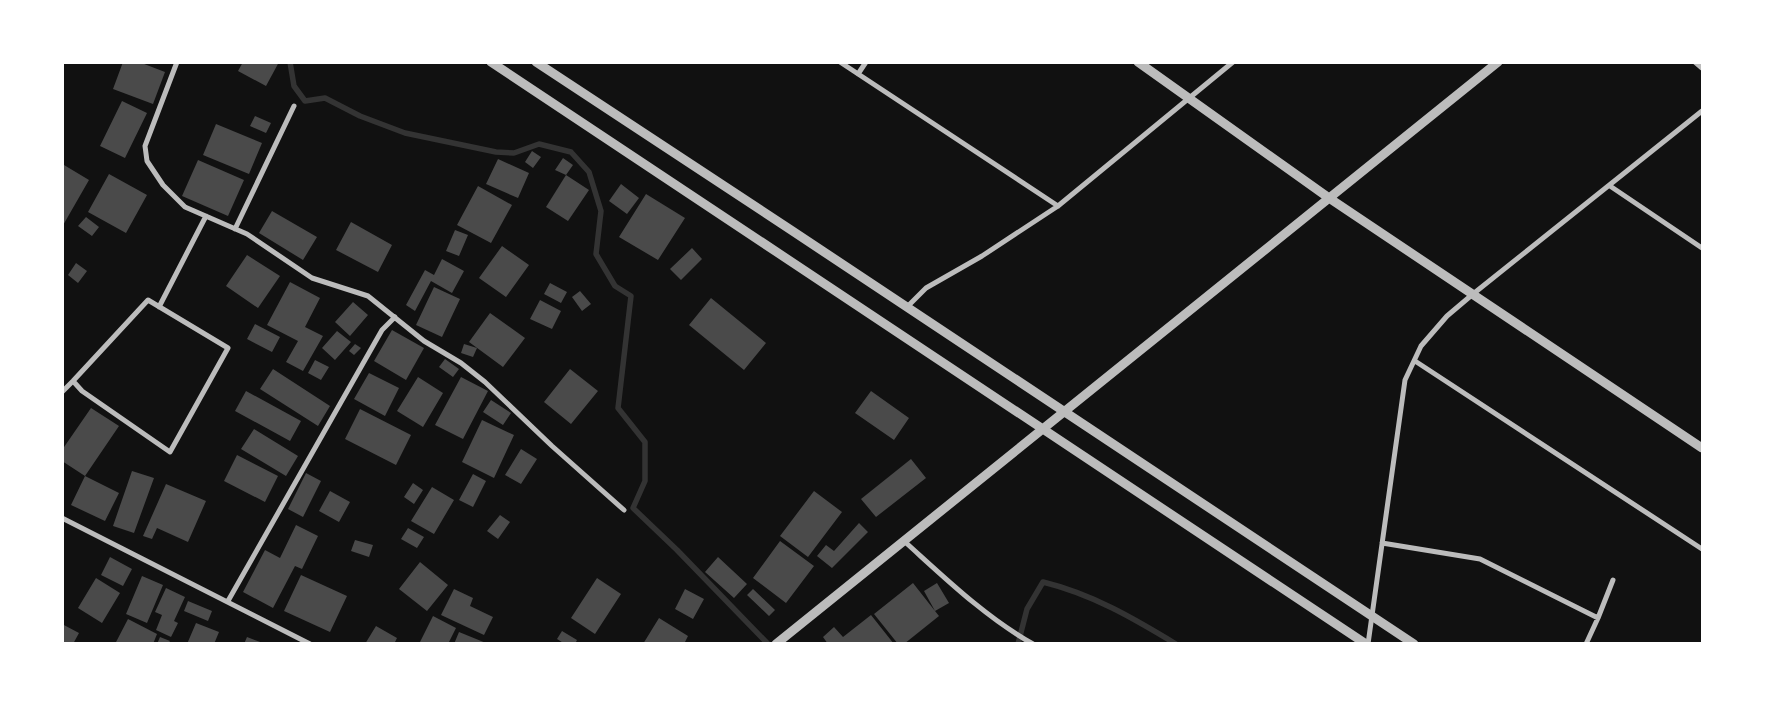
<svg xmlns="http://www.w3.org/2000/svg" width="1765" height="706" font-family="'Fira Sans Condensed',sans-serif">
<rect width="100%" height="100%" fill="#111"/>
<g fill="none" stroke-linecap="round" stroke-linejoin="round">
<path stroke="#333" stroke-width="5.5" d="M290,62L294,86L305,101L325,98L360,116L405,133L496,152L514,153L539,144L571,152L589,172L601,211L596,254L615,286L631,296L618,408L645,442V481L633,508L677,550L768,644
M1018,644L1027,609L1043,582C1092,594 1133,618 1176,644"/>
</g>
<path fill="#4a4a4a" d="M123,62H139L165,72L153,104L113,89Z
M243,62H279L266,86L238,71Z
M122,101L147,113L125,158L100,146Z
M255,116L271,123L266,133L250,126Z
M216,124L262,143L249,174L203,155Z
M532,151L541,157L533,168L525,162Z
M563,158L573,165L566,175L589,190L568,221L546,207L566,175L555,170Z
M498,159L529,173L518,198L486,184Z
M198,160L244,180L228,216L182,196Z
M64,165L89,180L62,227V167Z
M109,174L147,195L126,233L88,212Z
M621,184L639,198L627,214L609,201Z
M478,186L512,205L491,243L457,225Z
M646,194L685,218L658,260L619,237Z
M272,211L317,237L303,260L259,233Z
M86,217L99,227L92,236L78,226Z
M351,222L392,245L378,272L336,250Z
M455,230L468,235L459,256L446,251Z
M502,246L529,265L506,297L479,278Z
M692,248L702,259L681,280L670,269Z
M247,255L280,276L258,308L226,286Z
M442,259L464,271L452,293L431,281L415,311L406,305L425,270L434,275Z
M76,263L87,271L78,283L68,275Z
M290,282L320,298L305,327L323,336L303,371L286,362L298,341L267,325Z
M550,283L567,292L561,303L544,294Z
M434,287L460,299L442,337L416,325Z
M580,291L591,304L582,311L572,297Z
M711,298L766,343L744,370L689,325Z
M540,300L561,311L552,329L530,319Z
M353,302L368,315L350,336L335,322Z
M490,313L525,338L503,367L469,342Z
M255,324L280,337L272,352L247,339Z
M392,330L424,348L406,380L374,361Z
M337,331L351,342L335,360L322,348Z
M355,344L361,348L354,355L349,351Z
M464,344L477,348L473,357L461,353Z
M445,359L459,369L453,377L439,367Z
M315,360L329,367L321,380L308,373Z
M273,369L330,406L318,426L260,389Z
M570,369L598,391L571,424L544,402Z
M369,373L399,388L385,416L354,399Z
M418,377L443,393L423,427L397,411Z
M461,377L488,391L463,439L435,425Z
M246,391L301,421L290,441L235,411Z
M871,391L909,418L894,440L855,413Z
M491,400L511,413L503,425L483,412Z
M91,408L119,426L85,476L62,461V450Z
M360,409L411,435L396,465L345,439Z
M482,420L514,435L494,478L462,462Z
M254,429L298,456L286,476L241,449Z
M521,449L537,459L521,484L505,475Z
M237,455L278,476L265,502L224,481Z
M911,459L926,478L876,517L861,499Z
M132,471L154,478L134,533L113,526Z
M306,473L321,481L303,517L288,509Z
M473,474L486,481L473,507L459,500Z
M85,476L119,493L105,521L71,505Z
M413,483L423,490L414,504L404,497Z
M166,484L206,501L188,542L157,528L152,539L143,536Z
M432,487L454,500L434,534L411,521Z
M330,491L350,502L339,522L319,511Z
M814,491L842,512L808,557L780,536Z
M500,515L510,522L498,539L487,531Z
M859,523L868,532L832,568L817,556L826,545L834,551Z
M296,525L318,536L302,569L295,566L273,608L243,592L265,550L280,558Z
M408,528L424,537L417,548L401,539Z
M355,540L373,545L369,557L351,551Z
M780,541L814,566L786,603L753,578Z
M110,557L132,569L123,586L101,575Z
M718,557L747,584L734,598L705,572Z
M420,562L448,585L427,611L399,589Z
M301,575L347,596L330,632L284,611Z
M142,576L163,585L147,623L126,614Z
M96,578L120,593L102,623L78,608Z
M597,578L621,594L595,634L571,618Z
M913,583L935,611L924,591L937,583L949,603L935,611L939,616L904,644H898L874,614Z
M166,588L185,597L174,621L178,623L171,637L156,630L162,615L155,612Z
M454,589L473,598L470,606L493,617L484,635L441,615Z
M685,589L704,599L693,619L675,609Z
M753,589L775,610L769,616L747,595Z
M188,601L212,611L208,621L184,611Z
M871,615L894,644H828L823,637L834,627L843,637Z
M433,616L456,628L448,644H419Z
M659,618L688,636L684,644H643Z
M128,619L157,634L153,644H115Z
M196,623L219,632L214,644H187Z
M62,624L79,633L73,644H62Z
M376,626L397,638L394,644H365Z
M562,631L577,640L575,644H565L557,639Z
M459,632L486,643V644H454Z
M160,637L170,641L168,644H157Z
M247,637L263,643V644H244Z"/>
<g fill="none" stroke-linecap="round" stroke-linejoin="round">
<path stroke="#bcbcbc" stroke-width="5" d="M177,62L145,146L147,161L163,185L185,207L247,234L312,278L368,296L424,341L461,363L485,382L552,446L624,510
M840,62L1058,206
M1695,62L1702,68
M858,74L866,62
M1610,186L1702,248
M235,229L294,106
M159,307L206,216
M907,307L926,288L982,256L1058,206L1233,62
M1415,361L1702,549
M62,392L73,381L148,300L228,348L170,452L82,391L73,381
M62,518L310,644
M904,541C944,577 985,617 1033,644
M1382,543L1480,559L1598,618L1613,580
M228,601L382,330L395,317
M1368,644L1405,380L1421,346L1447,316L1473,294L1702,111
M1586,644L1598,618"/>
<path stroke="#bcbcbc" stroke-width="9" d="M491,62L1366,644
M536,62L791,230L1414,644
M1138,62L1329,198L1702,448
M776,644L1498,62"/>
</g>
<rect width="1765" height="706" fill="none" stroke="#ffffff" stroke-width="128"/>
</svg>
